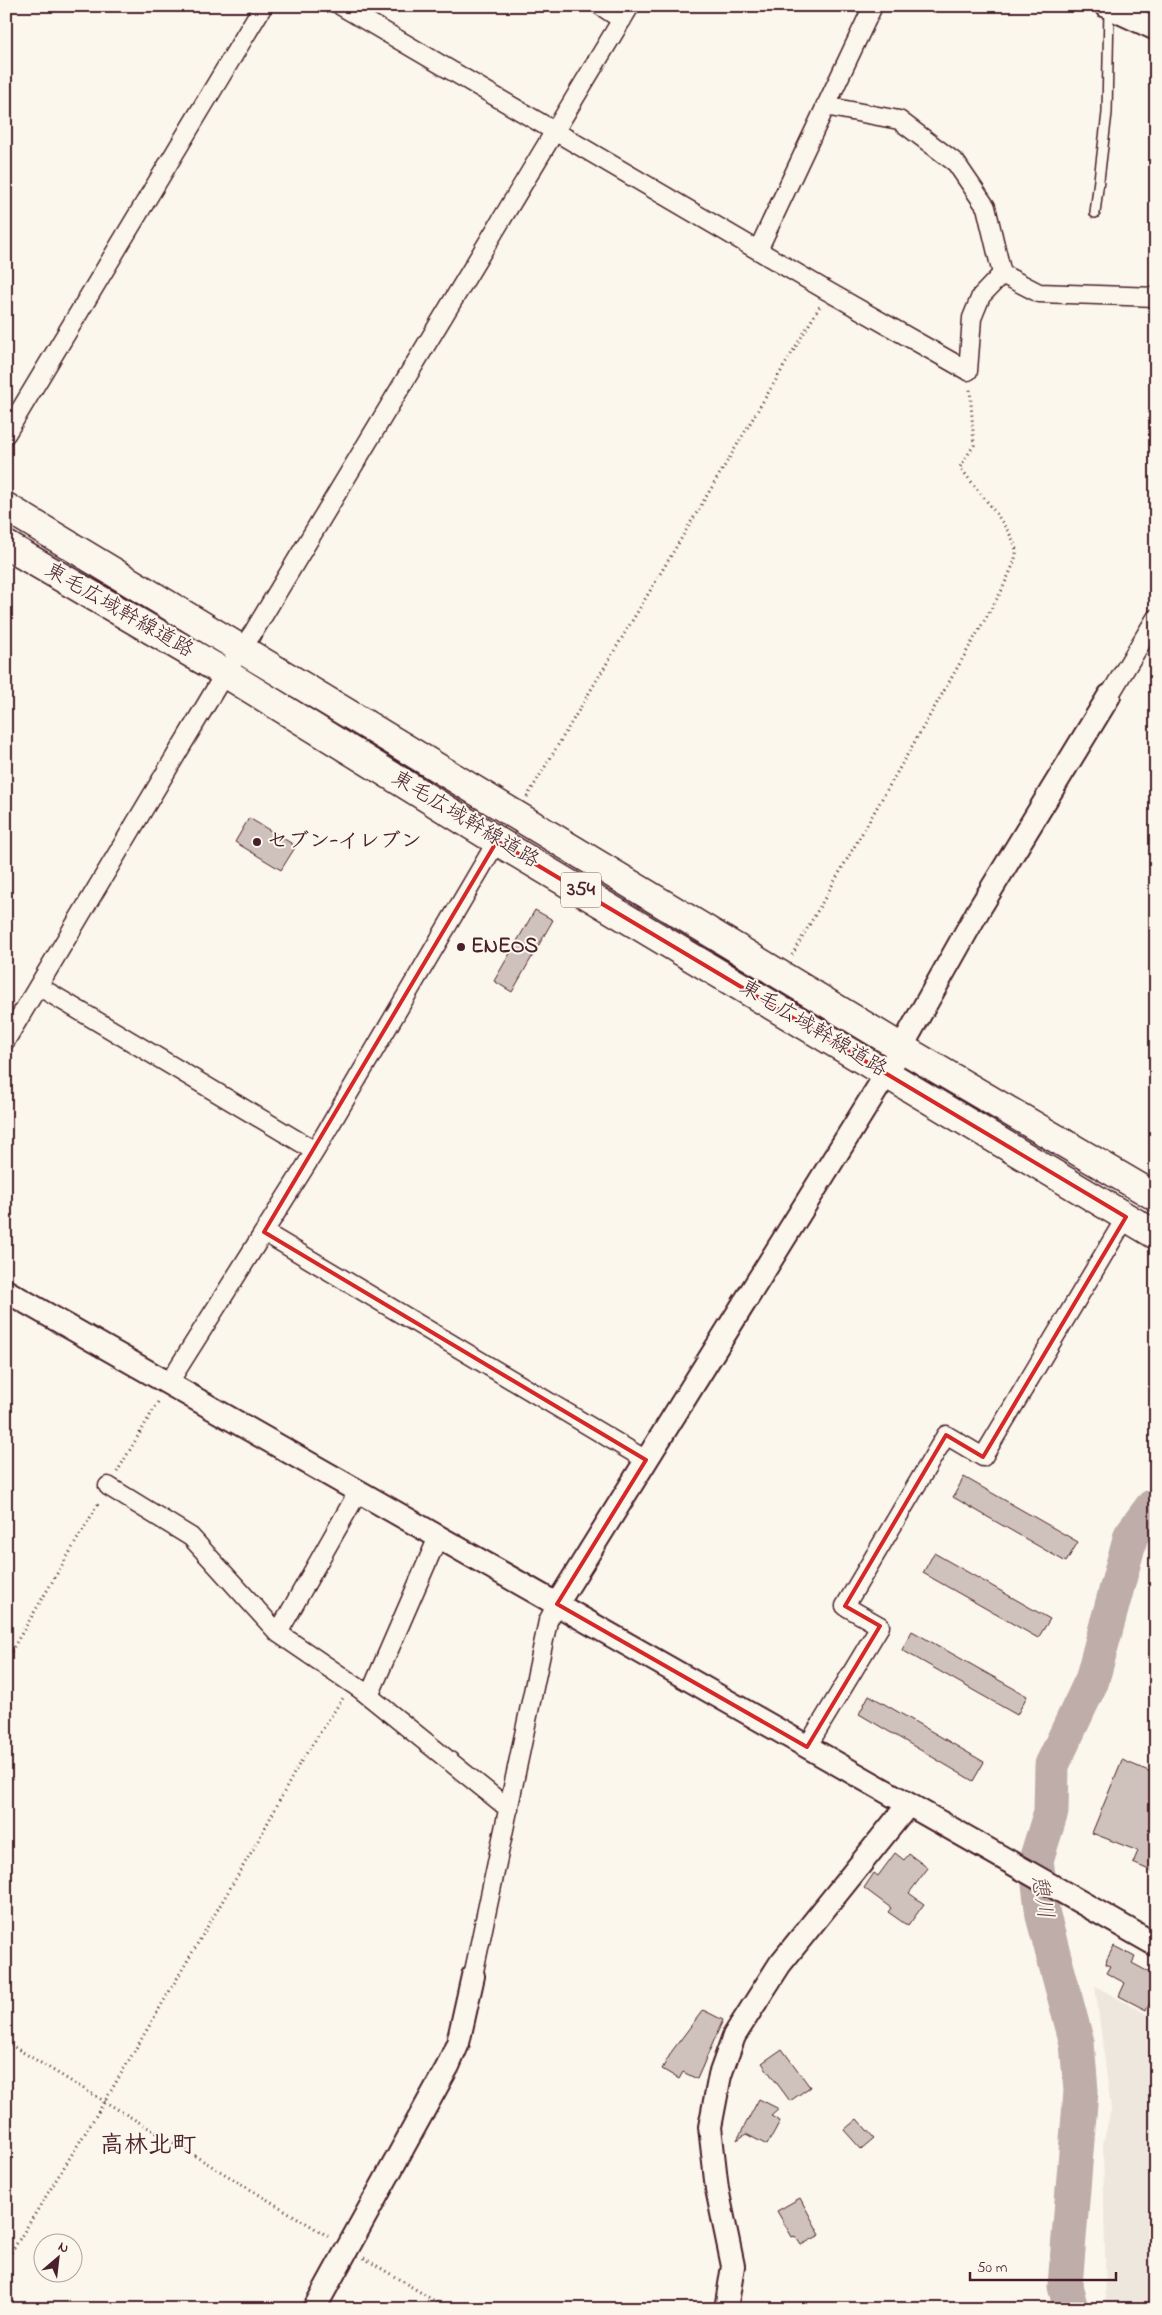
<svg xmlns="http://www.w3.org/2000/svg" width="1162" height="2315" font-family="'Indie Flower','Klee One',sans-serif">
<rect width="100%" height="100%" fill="#fbf7ec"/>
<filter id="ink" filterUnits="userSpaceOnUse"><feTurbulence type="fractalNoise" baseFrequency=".02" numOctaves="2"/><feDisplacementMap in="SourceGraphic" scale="10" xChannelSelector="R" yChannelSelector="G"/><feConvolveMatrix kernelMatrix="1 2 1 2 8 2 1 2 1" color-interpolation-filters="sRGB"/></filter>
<g filter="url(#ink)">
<path fill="#eee7de" d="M1095,1986L1156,2019V2309H1106L1103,2144L1111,2109Z"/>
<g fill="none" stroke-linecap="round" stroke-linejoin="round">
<path stroke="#bfadaa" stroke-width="35" d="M1071,2309L1065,2286L1081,2091L1077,2043L1043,1916L1036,1860L1051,1812L1052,1765L1092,1680L1131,1535L1152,1507H1156"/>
</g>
<path fill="#cfc2bc" stroke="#4a1f2b" d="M249,818L296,846L281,870L235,842Z
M535,910L553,920L512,992L494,981Z
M964,1477L1078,1542L1066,1562L953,1497Z
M934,1553L1050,1619L1038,1638L923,1573Z
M912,1631L1027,1696L1017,1715L902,1650Z
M869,1695L984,1762L973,1781L859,1714Z
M1122,1760L1156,1774V1873L1133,1863L1138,1851L1092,1833Z
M895,1853L904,1860L909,1854L928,1868L909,1893L924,1904L908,1926L888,1912L891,1908L864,1888L874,1873L878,1876Z
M1114,1946L1135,1957L1132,1963L1156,1976V1992L1146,2010L1119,1996L1125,1983L1106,1973L1110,1966L1106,1964L1107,1959Z
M703,2010L723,2020L697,2079L683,2072L679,2079L662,2069L672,2051Z
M782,2049L810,2087L790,2101L762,2063Z
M759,2099L779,2109L771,2116L780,2121L767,2145L746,2134L737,2140Z
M857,2119L874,2138L861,2149L844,2130Z
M800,2198L820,2235L801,2245L795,2236L792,2237L777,2211Z"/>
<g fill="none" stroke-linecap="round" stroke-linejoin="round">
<g stroke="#4a1f2b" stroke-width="12">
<path id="service" d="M1095,213L1107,113L1109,8"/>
</g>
<g stroke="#4a1f2b" stroke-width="21">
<path id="minor" d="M341,6L829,292L968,371L972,318L981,296L1002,274
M601,6L622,20
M825,106L899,120L956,163L986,207L1002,274L1039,293L1156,297
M758,250L873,6
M6,434L263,6
M1109,696L1156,618
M38,986L315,1151
M6,1040L225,673L254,631L630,6
M264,1232L646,1460
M168,1384L315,1151L497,841
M108,1486L191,1537L278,1633
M358,1492L278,1633L360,1689L509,1809
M369,1696L438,1537
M807,1747L880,1626L845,1606L946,1435L983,1457L1126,1217
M473,1976L548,1621L557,1604"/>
</g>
<g stroke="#4a1f2b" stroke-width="26">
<path id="tertiary" d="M1106,6L1156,29
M6,1291L1156,1945
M557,1604L887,1073L978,911L1109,696
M314,2309L448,2066L458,2043L473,1976
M726,2309L733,2266L717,2189L710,2127L720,2075L734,2036L780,1964L908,1805"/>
</g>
<g stroke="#4a1f2b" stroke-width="31">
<path id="trunk" d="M6,507L900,1047L1156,1197
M6,545L225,673L497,841L1156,1235"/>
</g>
<path stroke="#4a1f2b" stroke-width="3" stroke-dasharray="1 4" stroke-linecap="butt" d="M527,797L820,306
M792,955L1002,590C1006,579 1017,561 1016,550C1014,531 972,484 960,467L974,445L970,389
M117,1472L158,1402
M6,1660L100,1501
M6,2042L331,2238
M364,2258L448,2309
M6,2261L105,2101L259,1839L298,1766L343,1698"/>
<use href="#service" stroke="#fbf7ec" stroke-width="9"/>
<use href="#minor" stroke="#fbf7ec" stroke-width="18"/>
<use href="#tertiary" stroke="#fbf7ec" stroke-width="22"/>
<use href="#trunk" stroke="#fbf7ec" stroke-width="28"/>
</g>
</g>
<path fill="none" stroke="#d62828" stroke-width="4" stroke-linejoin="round" d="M497,841L1126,1217L983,1457L946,1435L845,1606L880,1626L807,1747L557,1604L646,1460L264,1232Z"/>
<g fill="#4a1f2b" stroke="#fbf7ec" stroke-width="2">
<circle cx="257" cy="842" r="5"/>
<circle cx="461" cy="947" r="5"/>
</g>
<g text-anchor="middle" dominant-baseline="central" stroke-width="4" stroke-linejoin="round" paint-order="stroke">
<rect fill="#fbf7ec" stroke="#7f6065" stroke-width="1" x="561" y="872.5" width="40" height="35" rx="4"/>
<g font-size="20" font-weight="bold" fill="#4a1f2b">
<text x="581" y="890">354</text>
</g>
<g font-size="21" fill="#4a1f2b" stroke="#fbf7ec">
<text transform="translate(119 611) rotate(30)">東毛広域幹線道路</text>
<text transform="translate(465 820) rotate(31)">東毛広域幹線道路</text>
<text transform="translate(813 1029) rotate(31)">東毛広域幹線道路</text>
</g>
<g font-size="21" font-weight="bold" fill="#4a1f2b" stroke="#fbf7ec" text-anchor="start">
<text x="267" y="842">セブン-イレブン</text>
<text x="471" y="947">ENEOS</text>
</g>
<g font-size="22" font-style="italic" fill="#6d4a51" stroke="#fbf7ec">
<text transform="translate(1041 1897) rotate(81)">憩川</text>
</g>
<g font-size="24" font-weight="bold" fill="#4a1f2b" stroke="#fbf7ec">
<text x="148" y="2146">高林北町</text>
</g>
</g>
<rect width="1162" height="2315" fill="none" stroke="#fbf7ec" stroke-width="25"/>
<rect x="12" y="12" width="1137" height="2290" fill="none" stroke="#4a1f2b" stroke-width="2" filter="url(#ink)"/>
<g transform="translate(58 2258) rotate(28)"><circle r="24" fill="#fbf7ec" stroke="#b4a19f"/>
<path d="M0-4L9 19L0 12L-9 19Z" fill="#4a1f2b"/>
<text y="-8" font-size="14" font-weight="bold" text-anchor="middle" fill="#4a1f2b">N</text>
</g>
<path d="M970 2272v8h146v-8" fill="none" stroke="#4a1f2b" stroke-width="2.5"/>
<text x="977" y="2272" font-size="15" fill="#4a1f2b" stroke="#fbf7ec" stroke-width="4" paint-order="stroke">50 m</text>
</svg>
